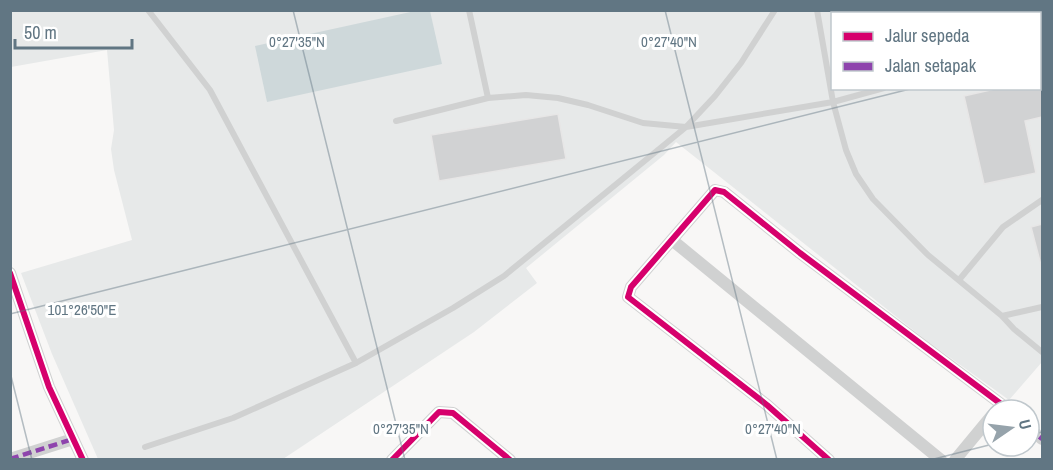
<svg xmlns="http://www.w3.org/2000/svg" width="1053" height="470" font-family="'Archivo Narrow',sans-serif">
<rect width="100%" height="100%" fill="#f8f7f6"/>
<path fill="#e7e9e9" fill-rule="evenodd" d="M11,11H1042V362L1009,400L927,341L676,142L664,155L526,268L537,283L474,332L283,459H98L52,354L21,273L132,240L114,170L111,149L114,130L107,50L11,67ZM832,14H1040V88H832Z"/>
<path fill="#ced8da" d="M415,11H430L442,64L267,102L255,46Z"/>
<path fill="#d1d2d3" stroke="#e7e6e6" stroke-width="1.5" d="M1040,79H1042V117L1025,121L1036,173L984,184L964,96L999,88H1040Z
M558,114L566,159L439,181L431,135Z
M1042,224V269L1031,227Z"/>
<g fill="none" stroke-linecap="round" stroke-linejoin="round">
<path stroke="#d0d1d1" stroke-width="6" d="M148,10L210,90L356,363
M469,10L488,98
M817,10L833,102L846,150L856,174L873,199L928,255L1002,316L1014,329L1042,352
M1040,51L1042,50
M396,121L488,98L526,95L558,98L588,105L643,123L686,127L833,102L884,88
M959,280L1003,227L1042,200
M1002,316L1042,307
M145,447L233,418L356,363L453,308L504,276L686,127L715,96L741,63L775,10"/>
<path stroke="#d0d1d1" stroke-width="12" d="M672,240L941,460
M10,273L49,387L83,460
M1029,428L1042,439
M10,459L73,439
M392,460L439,412L453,413L510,460
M829,460L767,405L628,297L631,287L715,190L724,192L800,253L1009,410
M955,460L993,414"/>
<path stroke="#8e44ad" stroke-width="4.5" stroke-dasharray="9 4.5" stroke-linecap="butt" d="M1029,428L1042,439
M10,459L73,439"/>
<g stroke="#fff" stroke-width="10">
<path id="cycleway" d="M10,273L49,387L83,460
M392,460L439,412L453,413L510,460
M829,460L767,405L628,297L631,287L715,190L724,192L800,253L1009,410"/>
</g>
<use href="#cycleway" stroke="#d6006c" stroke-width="6"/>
</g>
<path fill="none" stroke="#617683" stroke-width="1.5" stroke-opacity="0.45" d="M293,10L405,460M665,10L777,460M1038,10L1039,14M1040,17L1042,29M1040,57H1042M10,314L914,88M10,372L32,460M1029,435L1042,432M930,460L993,444"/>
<g font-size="15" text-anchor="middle" fill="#617683" stroke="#fff" stroke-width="6" stroke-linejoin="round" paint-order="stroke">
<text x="297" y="47">0°27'35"N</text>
<text x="669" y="47">0°27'40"N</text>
<text x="82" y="315">101°26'50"E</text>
<text x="401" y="434">0°27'35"N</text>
<text x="773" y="434">0°27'40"N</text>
</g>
<rect width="1053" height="470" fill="none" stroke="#617683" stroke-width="24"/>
<rect x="831" y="12" width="210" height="78" fill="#ffffff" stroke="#c0c8cd" stroke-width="1.5"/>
<rect x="843" y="32" width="30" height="9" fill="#d6006c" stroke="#c0c8cd" stroke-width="1.5"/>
<text x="885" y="42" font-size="18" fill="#617683">Jalur sepeda</text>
<rect x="843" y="62" width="30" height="9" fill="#8e44ad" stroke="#c0c8cd" stroke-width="1.5"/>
<text x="885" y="72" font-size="18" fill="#617683">Jalan setapak</text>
<g transform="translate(1011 428) rotate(76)"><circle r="28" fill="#ffffff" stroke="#c0c8cd" stroke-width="1.5"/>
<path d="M0-4.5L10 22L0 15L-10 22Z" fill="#96a3ab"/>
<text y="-9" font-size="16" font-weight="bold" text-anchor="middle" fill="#617683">U</text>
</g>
<path d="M15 39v9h117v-9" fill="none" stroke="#617683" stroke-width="3"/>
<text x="24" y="39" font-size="18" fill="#617683" stroke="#ffffff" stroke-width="4.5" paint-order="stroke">50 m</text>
</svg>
